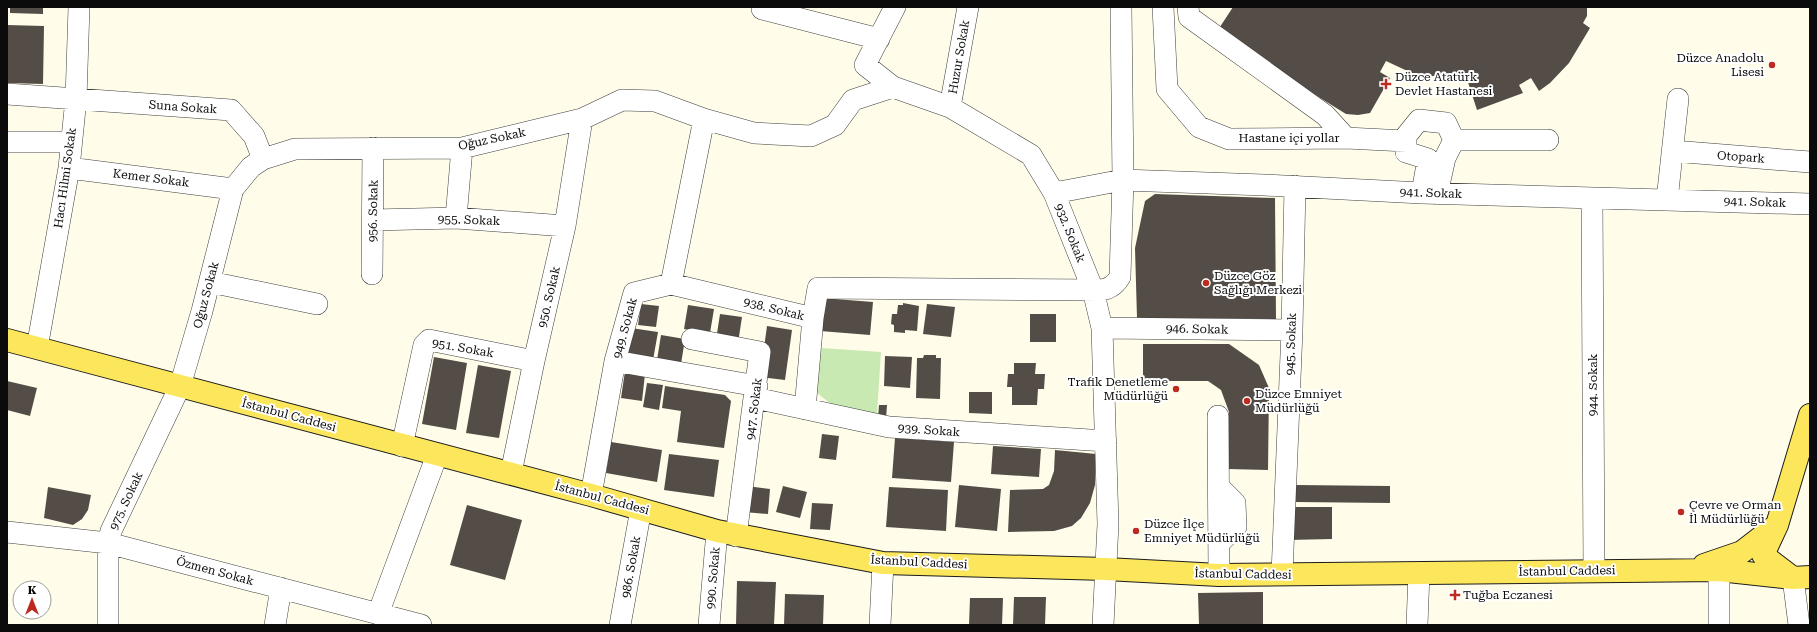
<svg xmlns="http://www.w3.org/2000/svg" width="1817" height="632" font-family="'Roboto Serif',serif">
<rect width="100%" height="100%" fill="#fffde9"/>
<path fill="#c9e9b2" d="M822,348L881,352L877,414L835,407L817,393L815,371Z"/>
<path fill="#544d47" d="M10,7H43V14L10,13Z
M1233,7H1587V16L1583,23L1590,28L1569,63L1550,83L1539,91L1531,78L1519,85L1523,93L1477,110L1466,76H1418L1386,61L1380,72L1390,78L1370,113L1358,115L1346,114L1216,33Z
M7,25L44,26L43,84L7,83Z
M1155,194L1275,198L1276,319L1137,318L1135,248L1145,201Z
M822,298L873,302L870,335L820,331Z
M903,303L919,306L917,331L905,330V333L894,332V325L891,324L892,314H897L898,305H903Z
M641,304L659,306L656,327L638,325Z
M927,304L955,307L951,337L923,334Z
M688,305L714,309L710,333L684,329Z
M720,314L742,317L738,343L716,340Z
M1030,314H1056V342H1030Z
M767,326L792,330L785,380L760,377Z
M631,328L658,332L653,360L627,356Z
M661,335L685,339L681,364L657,360Z
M1143,344H1229L1259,365L1269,388L1268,470L1228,469L1229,412L1221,390L1208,381H1143Z
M924,355H936V358H941L940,399L916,398L917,358H923Z
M885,356L912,357L910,388L884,386Z
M434,357L467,363L456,430L422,424Z
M1014,363H1036L1035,374H1045L1044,389H1038L1037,405H1012V387H1007L1008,374H1014Z
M478,365L511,371L499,438L466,433Z
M625,371L645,374L642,401L621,398Z
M7,381L37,388L30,416L7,410Z
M647,383L663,385L659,410L643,407Z
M665,386L725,395L731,401L724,448L677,442L681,411L662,408Z
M969,392H992V414L969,413Z
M879,405H887L886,419L878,418Z
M822,434L839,436L836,460L819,458Z
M895,438L954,442L951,482L892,478Z
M611,442L662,450L657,482L606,473Z
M993,446L1041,449L1039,477L991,474Z
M1055,450L1096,454L1095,485L1090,503L1081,518L1072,526L1054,531L1008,532L1010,490L1043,489L1049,485L1054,471Z
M669,454L719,460L714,497L664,490Z
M959,485L1001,489L997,531L955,527Z
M1295,485L1390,486V503L1295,502Z
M747,486L770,489L768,514L744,512Z
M783,486L807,492L800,518L776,512Z
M48,487L91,495L88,510L82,519L73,525L44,518Z
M889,487L948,490L946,531L886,527Z
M812,503L833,504L830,530L810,529Z
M467,505L522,520L505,580L450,565Z
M1288,507H1332V539L1288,540Z
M737,581L776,582L774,625H736Z
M1263,592V625H1199L1198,593Z
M785,594L824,595L823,625H784Z
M1014,597H1046L1045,625H1013Z
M970,598H1003L1002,625H969Z"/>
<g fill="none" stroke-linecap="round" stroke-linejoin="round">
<g stroke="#3e3e3e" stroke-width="22">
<path id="minor" d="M895,7L865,65L893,87L950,107L1031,155L1054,193L1093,290L1102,328L1108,524L1103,625
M1163,7L1167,89L1199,127L1229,139L1346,138
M1188,7L1189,17L1325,115L1346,138L1406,141
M762,9L879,39
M7,94L231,110L254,136L263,159
M950,107L968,7
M1454,140H1548
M7,142H71
M1673,151L1810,162
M69,168L233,189
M1054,193L1123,180L1264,185L1422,193L1810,204
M1422,193L1428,159L1406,152V136L1419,120L1446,123L1454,140L1445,158L1437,194
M1592,198L1594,571
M1667,200L1678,99
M456,218L462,148
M373,220L456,218L565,226
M372,274L373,148
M210,282L317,304
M671,284L813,318L805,409
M813,318L818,288L1099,290C1109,290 1115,285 1120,277L1123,180L1121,7
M1102,328L1292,330
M692,339L760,352L736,536
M37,348L69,168L76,99L79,7
M615,361L757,386
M755,398L889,427L1106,441
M1218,416L1219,575
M402,446L424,345L429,340L534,361
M511,473L534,361L565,226L582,119
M1219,487L1235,503L1236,527L1219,543
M591,495L615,361L634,293L671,284L704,119
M7,532L108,543L421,625
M1282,574L1292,330L1295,186
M1793,578L1799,625
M378,614L437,455
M108,625V543L111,531L180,386L202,311L233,189L251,167L263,159L295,149L462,148L582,119L622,100L655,101L704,119L754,133L811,136L835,125L853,100L893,87
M275,625L281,588
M620,625L641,509
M709,625L717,531
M880,625L883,563
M1417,625L1419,573
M1719,625V570"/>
</g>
<g stroke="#1c1c1c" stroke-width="24">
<path id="major" d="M7,340L591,495L717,531L883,563L1106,569L1219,575L1719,570L1793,578L1810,577
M1704,565L1742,552L1773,528
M1793,578L1763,555L1777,525L1810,415"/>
</g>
<use href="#minor" stroke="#fff" stroke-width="21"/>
<use href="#major" stroke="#fce75c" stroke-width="22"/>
</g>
<g fill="#bd2a20" stroke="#fff" stroke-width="1.5">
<circle cx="1772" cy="65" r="4"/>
<path d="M1384 78h4v4h4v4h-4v4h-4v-4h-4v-4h4z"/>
<circle cx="1206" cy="283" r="4"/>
<circle cx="1176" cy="389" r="4"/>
<circle cx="1247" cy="401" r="4"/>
<circle cx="1681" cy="512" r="4"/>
<circle cx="1136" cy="531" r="4"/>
<path d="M1453 589h4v4h4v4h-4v4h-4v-4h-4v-4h4z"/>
</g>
<g text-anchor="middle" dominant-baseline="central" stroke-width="4" stroke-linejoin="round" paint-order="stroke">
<g font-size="12" fill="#0b0b0b" stroke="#fff">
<text transform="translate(959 57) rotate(-80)">Huzur Sokak</text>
<text transform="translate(183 107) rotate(4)">Suna Sokak</text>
<text x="1289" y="138">Hastane içi yollar</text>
<text transform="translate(492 139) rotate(-12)">Oğuz Sokak</text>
<text transform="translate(1741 157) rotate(4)">Otopark</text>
<text transform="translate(65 178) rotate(-82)">Hacı Hilmi Sokak</text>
<text transform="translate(151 178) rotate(7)">Kemer Sokak</text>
<text transform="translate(1431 193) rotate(2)">941. Sokak</text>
<text transform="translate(1755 202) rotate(2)">941. Sokak</text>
<text transform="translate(373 211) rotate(-89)">956. Sokak</text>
<text transform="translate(469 220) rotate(2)">955. Sokak</text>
<text transform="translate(1070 233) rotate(68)">932. Sokak</text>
<text transform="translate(206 295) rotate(-75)">Oğuz Sokak</text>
<text transform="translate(549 297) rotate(-77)">950. Sokak</text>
<text transform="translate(774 309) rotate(14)">938. Sokak</text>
<text transform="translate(625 328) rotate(-75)">949. Sokak</text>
<text transform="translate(1197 329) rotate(1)">946. Sokak</text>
<text transform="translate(1291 344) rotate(-88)">945. Sokak</text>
<text transform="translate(463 348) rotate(10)">951. Sokak</text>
<text transform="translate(1593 385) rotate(-90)">944. Sokak</text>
<text transform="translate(754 409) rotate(-83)">947. Sokak</text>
<text transform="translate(289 415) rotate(15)">İstanbul Caddesi</text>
<text transform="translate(929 430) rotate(4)">939. Sokak</text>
<text transform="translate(602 498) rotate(15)">İstanbul Caddesi</text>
<text transform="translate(126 501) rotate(-65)">975. Sokak</text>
<text transform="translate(919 562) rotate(3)">İstanbul Caddesi</text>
<text transform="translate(631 567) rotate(-80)">986. Sokak</text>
<text transform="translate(215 571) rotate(15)">Özmen Sokak</text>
<text transform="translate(1567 571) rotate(-1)">İstanbul Caddesi</text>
<text transform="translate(1243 574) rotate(1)">İstanbul Caddesi</text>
<text transform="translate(713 578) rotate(-85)">990. Sokak</text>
</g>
<g font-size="12" fill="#0b0b0b" stroke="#fff" text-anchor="start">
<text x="1764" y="58" text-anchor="end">Düzce Anadolu<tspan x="1764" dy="14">Lisesi</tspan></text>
<text x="1395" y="77">Düzce Atatürk<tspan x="1395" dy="14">Devlet Hastanesi</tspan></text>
<text x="1214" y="276">Düzce Göz<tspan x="1214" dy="14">Sağlığı Merkezi</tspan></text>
<text x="1168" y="382" text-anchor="end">Trafik Denetleme<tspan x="1168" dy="14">Müdürlüğü</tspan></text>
<text x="1255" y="394">Düzce Emniyet<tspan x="1255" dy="14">Müdürlüğü</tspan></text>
<text x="1689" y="505">Çevre ve Orman<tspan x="1689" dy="14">İl Müdürlüğü</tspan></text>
<text x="1144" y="524">Düzce İlçe<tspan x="1144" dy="14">Emniyet Müdürlüğü</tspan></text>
<text x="1463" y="595">Tuğba Eczanesi</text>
</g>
</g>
<rect width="1817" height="632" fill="none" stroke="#0b0b0b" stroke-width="16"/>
<g transform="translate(32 600)"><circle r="19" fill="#ffffff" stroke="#9d9d9d"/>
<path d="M0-3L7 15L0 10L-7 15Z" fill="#bd2a20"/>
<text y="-6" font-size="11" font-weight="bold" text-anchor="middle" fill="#0b0b0b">K</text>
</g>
</svg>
